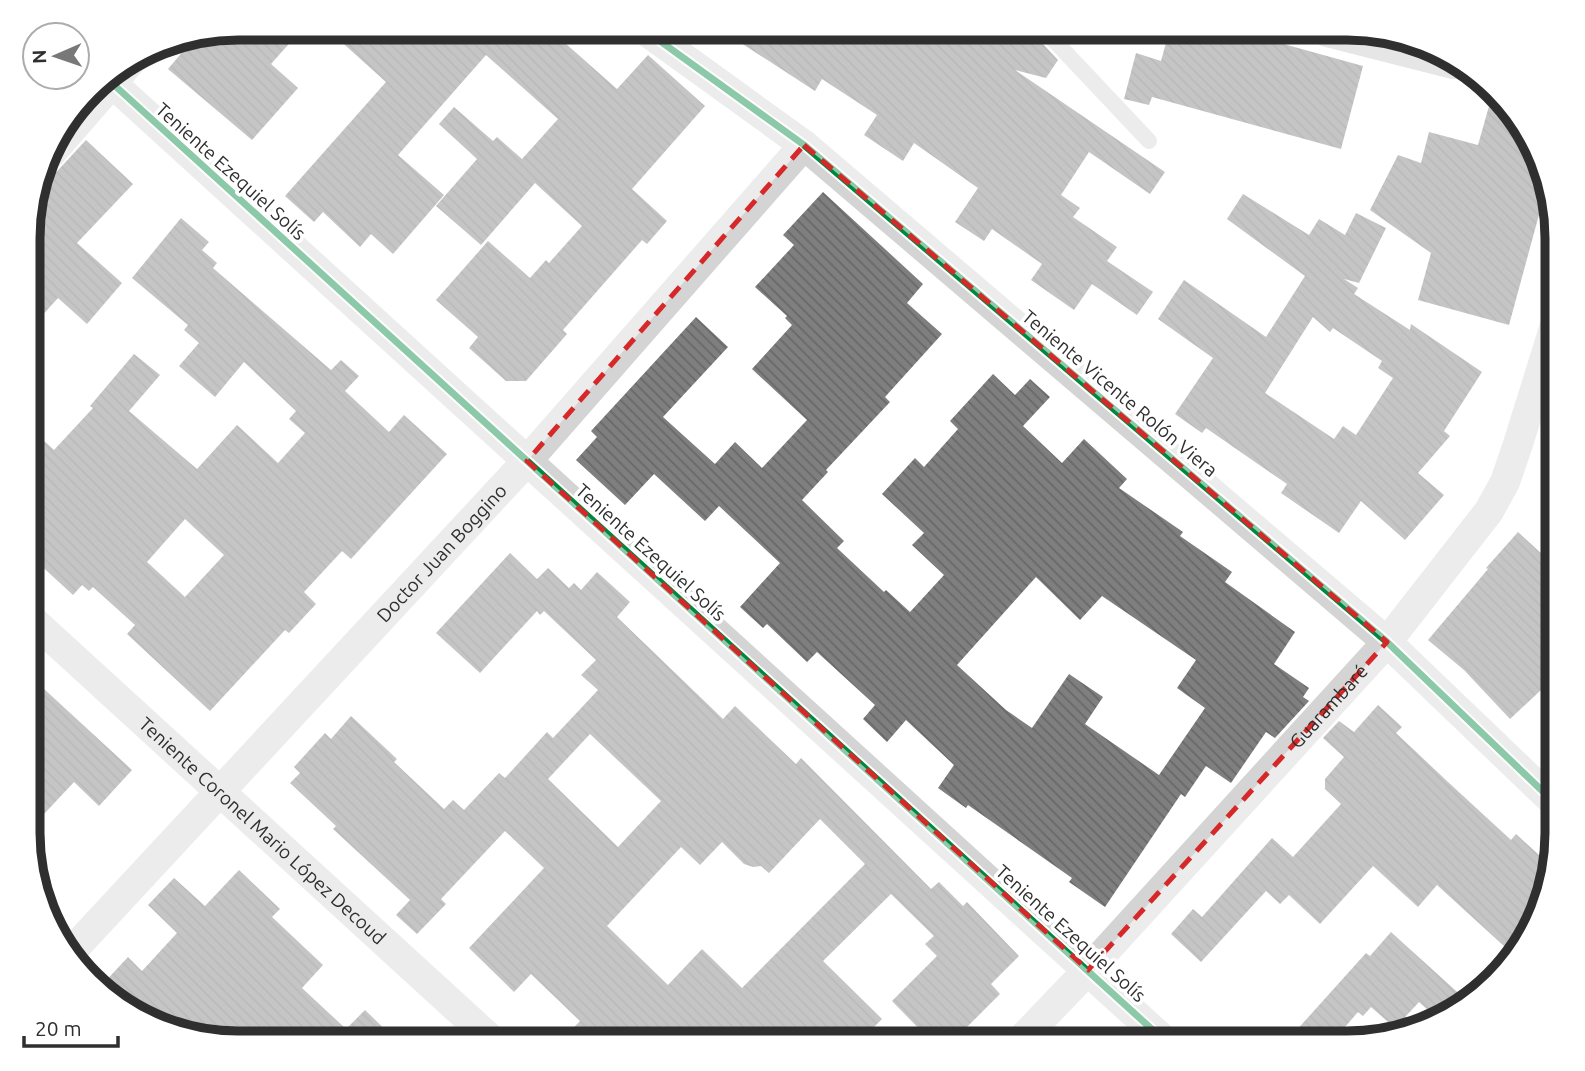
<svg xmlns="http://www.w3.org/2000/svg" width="1585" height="1071" font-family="Ubuntu,sans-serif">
<defs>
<pattern id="building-back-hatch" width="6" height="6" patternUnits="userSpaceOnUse" patternTransform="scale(1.75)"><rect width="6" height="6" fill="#7f7f7f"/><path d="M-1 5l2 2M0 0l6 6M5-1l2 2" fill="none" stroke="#686868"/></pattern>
</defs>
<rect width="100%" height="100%" fill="#fff"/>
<path fill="url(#building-back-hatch)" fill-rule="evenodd" d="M238,28H303L271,64L298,88L252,140L168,69L196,36Z
M326,28H548L617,89L648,55L705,106L632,189L667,221L647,244L642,240L563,330L567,334L526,381H506L469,348L478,337L436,300L488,241L530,278L546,260L549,263L582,226L535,183L481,245L436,206L477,159L439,124L454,107L493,141L497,137L522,159L558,119L486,55L398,155L444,195L393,254L371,234L360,247L323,212L314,222L285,196L386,82Z
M718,28H1021L1042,43L1058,60L1046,78L1015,70L1165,172L1150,194L1089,152L1061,195L1080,208L1073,217L1117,247L1107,261L1153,292L1137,315L1092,284L1074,310L1031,280L1042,264L992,229L984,241L955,222L978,188L914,143L903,161L864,135L877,115L822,79L815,91Z
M1170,28H1226L1363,66L1341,149L1152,97L1149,105L1124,99L1136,53L1161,61Z
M1493,92L1529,134L1546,189L1509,325L1418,300L1431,253L1370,210L1398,155L1421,163L1429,132L1478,145Z
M86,140L133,184L77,243L122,283L87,324L58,298L30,329V211L35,195Z
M823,192L923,284L907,303L942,334L885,397L890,402L826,470L828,472L802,500L844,541L837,548L884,592L886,590L910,612L944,575L912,545L924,533L882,494L915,458L924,467L958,429L950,421L993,374L1015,395L1030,379L1050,397L1023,426L1062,463L1084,439L1127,479L1119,488L1183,532L1180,536L1232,572L1225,582L1295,632L1274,664L1309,688L1303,697L1309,701L1275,738L1266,732L1231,783L1206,766L1185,797L1181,794L1105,907L1069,882L1072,878L968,805L966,808L938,788L954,765L906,720L887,742L863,719L875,705L817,652L807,662L767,624L763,628L740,607L780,563L719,506L705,521L654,474L625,505L576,460L597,437L591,431L696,317L728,347L663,417L715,464L735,442L762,468L807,420L752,369L792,325L785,318L787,316L755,287L794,245L783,235ZM1036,577L1080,620L1102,596L1196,660L1177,688L1205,708L1159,775L1085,724L1103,697L1069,674L1032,728L1006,710L957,665Z
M1243,194L1309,235L1319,219L1345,235L1356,213L1386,228L1359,283L1344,279L1358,288L1354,294L1410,330L1411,324L1482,372L1444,431L1450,436L1418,473L1444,495L1405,540L1361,501L1339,533L1281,493L1287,484L1206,428L1202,433L1175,414L1213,358L1158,319L1184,280L1266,337L1305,276L1227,219ZM1313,317L1330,332L1333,328L1382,361L1378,368L1393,378L1356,435L1343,426L1334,439L1265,393Z
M181,218L209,242L202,250L217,263L213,268L331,370L341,360L359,376L345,391L389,432L404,415L447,454L351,559L342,551L304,592L316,604L289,633L285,630L210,711L127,634L135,625L93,587L89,591L82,585L73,595L35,560L42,552L30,541V428L54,450L93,408L90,406L134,354L160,375L129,411L197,469L237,425L278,463L305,433L289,419L296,411L244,362L215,397L179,366L199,343L184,330L188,325L132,278ZM185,519L224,555L185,597L147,562Z
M1518,532L1557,568V675L1510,719L1464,670L1428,640L1488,569L1486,568Z
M510,553L537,579L548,568L569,588L574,583L581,590L597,572L630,602L617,617L723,719L735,706L796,764L801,758L931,889L939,882L963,906L967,902L1019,956L991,984L1000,994L951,1043H933L892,1001L937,956L925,944L934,936L891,894L823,961L882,1019L858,1043H559L580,1021L531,974L514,992L469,948L544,868L505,831L441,899L446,904L417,934L396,915L410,900L333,829L336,826L290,783L300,773L294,767L325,733L331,739L351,716L397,759L394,762L444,809L453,800L464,810L499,773L505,778L547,732L553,738L598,690L581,675L596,660L544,611L540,615L537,611L480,673L436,633ZM590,734L661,801L618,847L548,779ZM820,819L865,864L742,988L702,949L668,985L607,926L681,847L700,865L722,842L744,864L753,867L761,866L769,873Z
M43,688L132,770L99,806L74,782L30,829V702Z
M1378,705L1402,727L1396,733L1448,782L1511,840L1516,834L1552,867L1546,901L1516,957L1437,885L1418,907L1373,866L1320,924L1289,895L1280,904L1266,891L1201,962L1171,934L1193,909L1202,917L1272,838L1293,857L1341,804L1325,789V779L1344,757L1323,738L1339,721L1354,732Z
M239,870L280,909L272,917L323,965L302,988L346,1029L365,1010L399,1043H225L170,1032L111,1000L100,987L128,957L142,971L177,933L148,905L174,878L205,906Z
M1391,932L1466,1000L1440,1021L1419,1002L1395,1028L1371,1007L1363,1016L1358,1012L1331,1043H1285L1366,953L1370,956Z"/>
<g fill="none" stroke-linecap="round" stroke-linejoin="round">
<path stroke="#d4d4d4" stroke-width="16" d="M1048,28L1050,36L1149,141"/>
<g stroke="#d4d4d4" stroke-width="30">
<path d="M642,28L804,145L1387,642L1557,805"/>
<path d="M113,84L1167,1043"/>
<path d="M46,159L132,60"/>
<path id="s1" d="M30,618L495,1043"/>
<path id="s2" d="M70,953L527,461L804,145"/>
<path id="s3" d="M1018,1043L1088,970L1387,642L1489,511L1505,482L1518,444L1557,319"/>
</g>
<path stroke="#c7c7c7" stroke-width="38" d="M1328,28L1454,60"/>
<g stroke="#fff" stroke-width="11">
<path id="cycleway" d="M642,28L804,145L1387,642L1557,805
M113,84L1167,1043"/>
</g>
<use href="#cycleway" stroke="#00873e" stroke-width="7"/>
</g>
<path d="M0 0H1585V1071H0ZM804,145L1387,642L1088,970L527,461Z" fill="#fff" fill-opacity=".55" fill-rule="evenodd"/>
<path fill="none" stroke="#d62828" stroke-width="5" stroke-dasharray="14 9" stroke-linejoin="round" d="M804,145L1387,642L1088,970L527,461Z"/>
<g text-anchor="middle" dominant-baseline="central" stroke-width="7" stroke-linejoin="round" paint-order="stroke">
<g font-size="19" fill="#2f2f2f" stroke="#fff">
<text transform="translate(231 171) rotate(42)">Teniente Ezequiel Solís</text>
<text transform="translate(1120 393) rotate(40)">Teniente Vicente Rolón Viera</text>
<text transform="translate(651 552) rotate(42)">Teniente Ezequiel Solís</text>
<text stroke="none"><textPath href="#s2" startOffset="546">Doctor Juan Boggino</textPath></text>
<text stroke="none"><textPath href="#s3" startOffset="458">Guarambaré</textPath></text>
<text stroke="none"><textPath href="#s1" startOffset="315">Teniente Coronel Mario López Decoud</textPath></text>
<text transform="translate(1071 933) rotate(42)">Teniente Ezequiel Solís</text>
</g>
</g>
<path d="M0 0H1585V1071H0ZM238 40H1347A198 198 0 0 1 1545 238V833A198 198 0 0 1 1347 1031H238A198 198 0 0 1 40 833V238A198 198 0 0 1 238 40Z" fill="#fff" fill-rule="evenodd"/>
<path fill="none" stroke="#2f2f2f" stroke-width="9" d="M238 40H1347A198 198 0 0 1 1545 238V833A198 198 0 0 1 1347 1031H238A198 198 0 0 1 40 833V238A198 198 0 0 1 238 40Z"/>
<g transform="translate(56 56) rotate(268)"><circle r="33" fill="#ffffff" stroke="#acacac" stroke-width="2"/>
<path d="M0-5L12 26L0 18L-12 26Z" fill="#787878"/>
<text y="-10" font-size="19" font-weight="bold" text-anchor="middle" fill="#2f2f2f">N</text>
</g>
<path d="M24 1036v10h94v-10" fill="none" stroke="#2f2f2f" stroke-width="3.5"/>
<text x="35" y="1036" font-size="21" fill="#2f2f2f" stroke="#ffffff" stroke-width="5" paint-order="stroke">20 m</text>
</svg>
